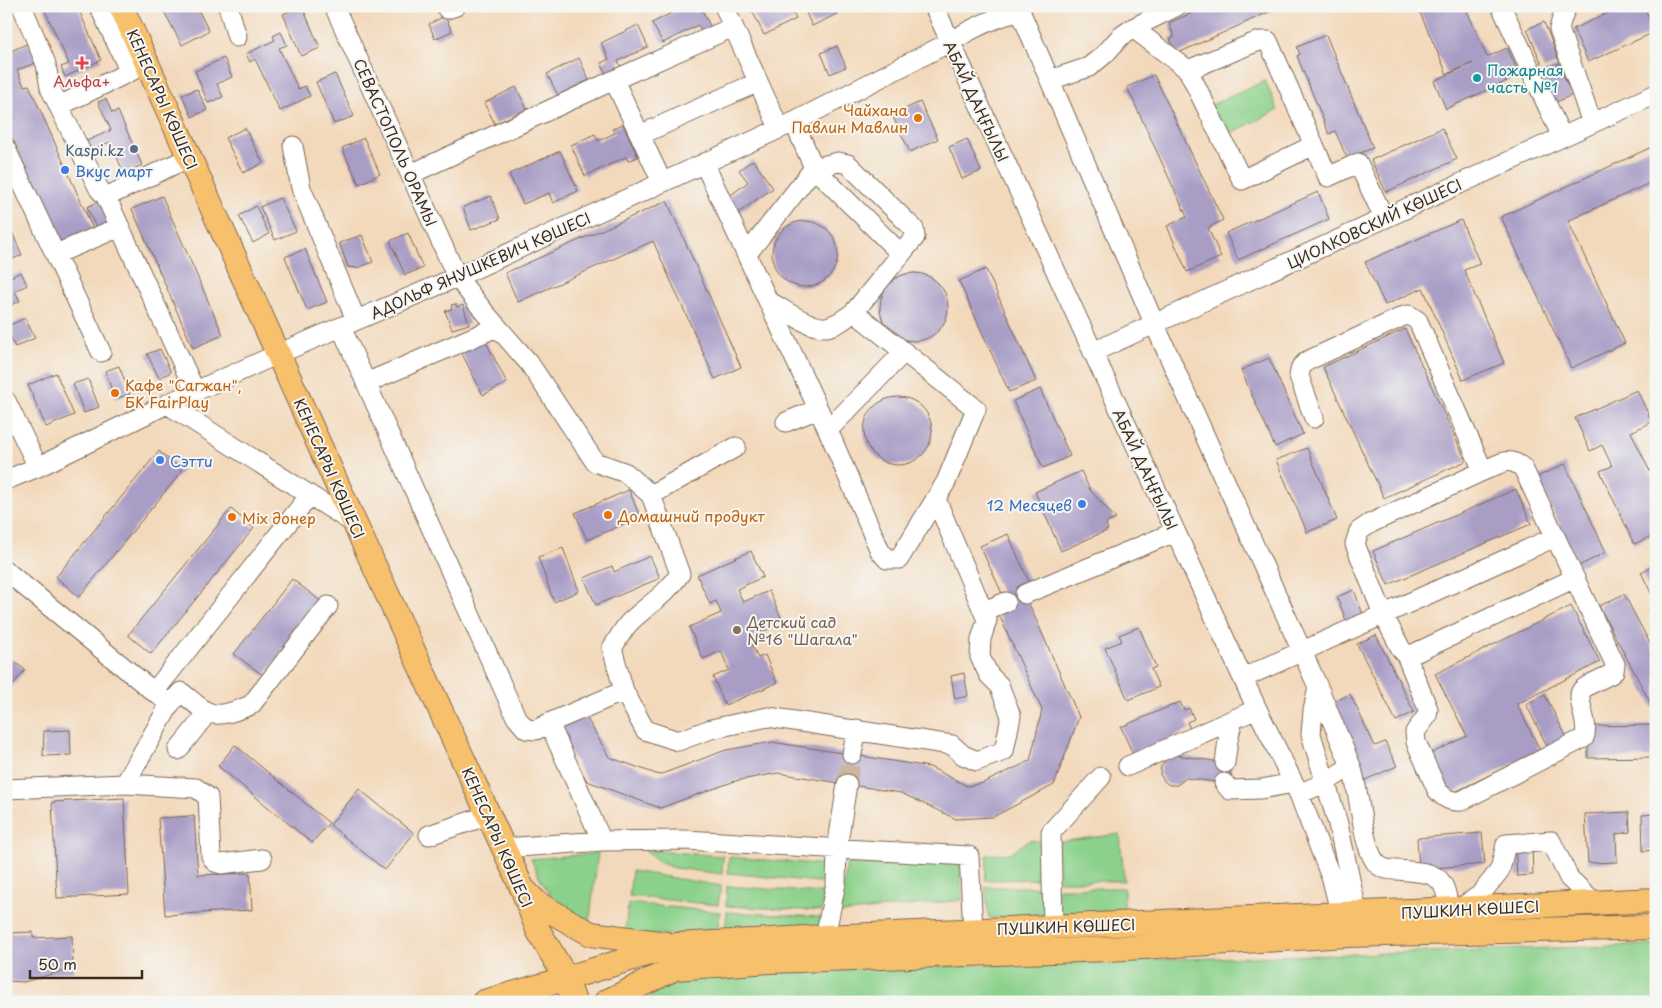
<svg xmlns="http://www.w3.org/2000/svg" width="1662" height="1008" font-family="'Playpen Sans',sans-serif">
<rect width="100%" height="100%" fill="#f6f6f2"/>
<filter id="ink" filterUnits="userSpaceOnUse"><feTurbulence type="fractalNoise" baseFrequency=".02" numOctaves="2"/><feDisplacementMap in="SourceGraphic" scale="10" xChannelSelector="R" yChannelSelector="G"/><feConvolveMatrix kernelMatrix="1 2 1 2 8 2 1 2 1" color-interpolation-filters="sRGB"/></filter>
<filter id="wash" filterUnits="userSpaceOnUse"><feTurbulence type="fractalNoise" baseFrequency=".0096" numOctaves="4" result="noise"/><feDisplacementMap in="SourceGraphic" scale="20" xChannelSelector="R" yChannelSelector="G"/><feGaussianBlur stdDeviation="1.12" result="paint"/><feColorMatrix in="noise" values="0 0 0 0 0 0 0 0 0 0 0 0 0 0 0 0 0 1.4 0 .05"/><feComposite in="paint" operator="in"/></filter>
<g filter="url(#wash)">
<rect width="100%" height="100%" fill="#f3d9bb"/>
<path fill="#8cd18b" stroke="#647e54" d="M1265,81L1278,110L1221,138L1207,107Z
M1120,834L1124,881H1059L1057,842Z
M1030,840L1046,842L1047,879L985,880L987,855L1010,853Z
M644,850L723,856L722,874L674,868L658,862Z
M598,853L589,926C582,922 574,919 567,915C554,906 537,874 531,859Z
M729,857L829,865L828,883L728,873Z
M888,858L960,863L962,900L840,913L847,863L887,864Z
M632,871L721,886L718,905L629,896Z
M727,886L824,893L822,911L726,906Z
M985,887H1047V916L989,918Z
M1058,888H1124V911L1059,914Z
M628,903L720,912L717,933L625,936Z
M727,912L821,917L820,926L725,932Z
M1656,945V1002H644L677,974Z"/>
<g id="blocks">
<path fill="#a99dc6" d="M43,6H77L101,60L65,77L61,67L69,64Z
M161,6H196L209,31L182,45Z
M300,6H302L320,48L301,56L283,14Z
M685,6H700L711,28L702,32L698,25L663,43L652,23Z
M750,6H775L777,9L782,6H790L796,19L764,35Z
M803,6H833L837,14L812,26Z
M1208,6H1282L1176,54L1170,39L1174,37L1169,23Z
M1417,6H1465L1487,57L1507,48L1520,75L1446,109L1434,81L1473,63L1447,74Z
M1624,6H1644L1655,32L1588,62L1573,29Z
M445,16L452,31L435,39L429,24Z
M1544,22L1560,63L1544,69L1527,29Z
M638,25L648,47L618,61L621,67L606,74L601,63L609,59L601,43Z
M281,32L287,45L279,48L298,89L305,86L310,96L280,111L255,59L250,62L246,54L275,40L273,36Z
M1326,35L1373,148L1347,158L1335,131L1329,134L1297,56L1300,54L1297,47Z
M29,43L38,62L17,70L24,86L29,85L94,231L61,246L6,124V53Z
M837,46L846,67L830,74L821,53Z
M224,58L232,77L217,84L223,97L208,103L195,71Z
M579,58L589,80L558,95L547,74Z
M1559,66L1572,95L1554,103L1540,74Z
M335,74L354,116L334,124L316,82Z
M1154,75L1223,220L1208,228L1221,257L1187,272L1167,226L1187,217L1127,87Z
M516,87L527,109L495,124L484,103Z
M197,89L207,110L192,117L182,95Z
M106,99L112,113L118,111L142,165L124,173L110,142L91,150L87,141L111,130L98,102Z
M920,102L938,139L910,152L892,115Z
M623,124L638,157L628,161L626,157L585,176L571,145L595,134L598,141L615,133L612,129Z
M245,128L263,163L243,173L225,138Z
M1442,128L1457,159L1386,192L1371,160Z
M364,138L380,174L359,184L342,148Z
M967,139L981,171L962,179L949,147Z
M1656,145V180L1568,221L1625,343L1571,368L1501,217Z
M560,151L578,191L553,203L549,193L523,204L509,174Z
M753,160L773,188L738,213L727,198L748,182L739,170Z
M1318,192L1329,219L1238,260L1226,233Z
M162,196L223,335L193,348L132,209Z
M491,196L500,219L471,230L463,207Z
M280,198L296,231L275,240L260,207Z
M104,199L116,226L98,233L87,207Z
M667,201L741,367L715,379L653,241L518,302L505,273Z
M256,206L269,234L253,243L239,216Z
M1461,220L1480,264L1464,270L1504,363L1463,380L1423,288L1385,305L1365,262Z
M772 254a33 33 0 1 1 66 0a33 33 0 1 1-66 0Z
M9,225L22,255L6,262V226Z
M408,233L423,268L405,275L390,241Z
M362,235L373,262L357,268L348,267L339,243Z
M305,249L327,302L307,310L285,257Z
M986,269L1036,381L1009,392L959,281Z
M21,272L27,285L15,291L20,301L6,307V279Z
M880 307a34 34 0 1 1 68 0a34 34 0 1 1-68 0Z
M456,304L457,307L463,305L469,324L452,329L445,311L452,309L451,305Z
M25,318L35,338L15,347L6,327Z
M1405,329L1466,461L1384,498L1323,367Z
M483,336L507,383L483,395L459,348Z
M160,349L171,372L159,378L147,354Z
M1269,358L1303,434L1275,447L1241,370Z
M119,366L130,394L115,399L105,371Z
M56,373L74,415L46,427L28,385Z
M88,379L99,407L84,413L73,384Z
M1040,389L1070,456L1043,468L1013,401Z
M1637,390L1652,422L1631,432L1656,484V534L1634,544L1600,471L1612,466L1602,445L1590,451L1575,418Z
M864 431a34 34 0 1 1 68 0a34 34 0 1 1-68 0Z
M1307,448L1337,520L1307,532L1276,460Z
M159,451L182,471L79,597L56,577Z
M1565,464L1606,552L1579,566L1537,477Z
M1081,471L1090,490L1116,519L1106,523L1108,530L1061,551L1035,492Z
M1516,489L1531,524L1388,585L1373,551Z
M629,490L640,517L587,540L575,513Z
M231,509L254,528L151,654L128,635Z
M1008,534L1030,584L1022,588L1079,717L1054,785L993,817L956,819L901,793L778,773L735,781L660,808L587,781L556,728L584,713L609,757L659,775L726,750L772,742L930,767L967,786L983,783L1030,761L1042,710L997,610L1006,602L980,546Z
M563,548L579,591L554,602L538,557Z
M751,551L763,577L737,589L743,602L769,591L783,622L749,638L758,658L765,655L777,683L725,705L713,677L729,670L721,651L703,659L689,627L721,613L716,601L710,604L697,575Z
M650,556L660,578L596,605L584,578L612,566L614,572Z
M1656,565V590L1651,593L1641,572Z
M292,579L322,602L264,676L234,654Z
M1354,590L1364,617L1347,623L1337,597Z
M1624,594L1656,655V713L1599,606Z
M1571,606L1600,662L1517,704L1540,750L1449,795L1428,755L1467,736L1435,674Z
M1656,607V624L1649,610Z
M1139,627L1156,667L1151,669L1159,687L1128,700L1105,648L1122,641L1119,635Z
M1376,635L1414,712L1396,721L1357,644Z
M6,655L25,670L6,693Z
M964,673L968,696L955,699L951,676Z
M1350,694L1375,746L1385,742L1397,766L1365,780L1329,704Z
M1545,695L1569,742L1550,752L1526,704Z
M1180,702L1184,710L1189,708L1194,719L1187,722L1190,729L1134,757L1121,727Z
M1656,725V757L1588,758V726Z
M70,730L71,755L43,756L44,731Z
M235,745L329,823L312,843L218,766Z
M1176,755L1232,764L1229,784L1186,778L1177,785H1169L1164,781L1160,774L1161,766L1167,759Z
M359,789L414,833L385,870L330,825Z
M124,798L129,894L57,898L52,802Z
M1629,812L1630,832L1616,834L1617,862L1588,863L1585,814Z
M1656,814V850L1643,851L1642,815Z
M194,816L198,875L250,873L252,910L165,915L158,818Z
M1482,833L1485,864L1419,869L1417,838Z
M1532,845L1533,875L1517,876L1515,846Z
M33,932V938L72,936L73,972H59L24,982L6,981V933Z"/>
</g>
</g>
<g filter="url(#ink)">
<use href="#blocks" fill-opacity="0" stroke="#7b6755" stroke-width="1"/>
<g fill="none" stroke-linecap="round" stroke-linejoin="round">
<path stroke="#ceb69c" stroke-width="19" stroke-dasharray="19 9" stroke-linecap="butt" d="M847,784L852,754"/>
<g stroke="#7b6755" stroke-width="21">
<path id="minor" d="M22,6L46,64L50,88L99,189L106,197L190,157
M99,6L130,72
M228,6L237,37
M334,6L457,277L486,314L529,363L595,462L626,473L651,495L680,574C665,596 649,604 631,621C623,628 618,640 612,648L624,691L645,730L678,741L711,729L768,717L952,745L963,755L977,761L1004,751L1011,716L999,685L989,675L980,657L981,639L987,620L936,499
M724,6L779,128
M934,6L1257,709L1299,794L1332,880L1344,927
M1018,6L1154,323L1318,687L1313,711L1311,734L1338,824L1360,925
M1501,6L1562,137
M1567,6L1562,18L1559,29L1592,123
M447,9L456,6
M1133,28L1188,70L1242,180L1314,145
M1188,70L1251,44L1260,41H1268L1328,177L1358,163L1384,218
M614,80L662,182
M1050,80L1089,67L1105,54L1120,37L1133,28L1177,6
M59,106L148,63
M640,135L758,82
M293,146L301,188L356,320
M6,149L101,352
M704,163L828,430L880,551L887,559H899L946,482L976,409L854,312L915,237L914,229L848,164L838,162L814,168L794,122
M411,174L614,80L733,27
M106,197L195,391
M56,254L120,227
M747,254L814,168L900,253
M768,301C782,308 810,329 826,327C836,326 846,318 854,312
M341,327L516,717L526,729L536,730L549,723
M1093,352L1656,94
M366,383L497,327
M6,401L38,467
M167,404L355,524
M1314,418L1299,376L1301,367L1307,361L1404,316L1409,315L1418,321L1483,471L1371,523L1359,531L1355,544L1383,614L1401,649L1406,655L1413,654L1575,578
M786,422L818,409
M828,430L904,352
M6,480L38,467L167,404L278,354L457,277L794,122L950,42C972,28 995,17 1021,11
M651,495L736,447
M6,571L154,692L310,495
M1025,594L1175,532
M984,611L1006,602
M1406,655L1428,709L1427,716L1415,732L1416,742L1437,790C1444,798 1450,802 1461,801L1584,738C1591,722 1573,697 1583,689C1590,683 1602,679 1611,674L1614,671L1615,664L1523,468C1508,455 1500,464 1483,471
M1243,678L1555,537
M1318,687L1351,766
M161,697L170,704L181,692C189,698 198,707 207,712C220,718 238,710 251,705L328,606
M170,704L125,784L196,788L208,797L211,856L215,862L221,864L262,859
M178,750L208,712
M852,754L857,729
M1225,763L1228,740L1233,720
M1128,766L1257,709
M1224,783L1230,790L1261,789L1294,783
M6,789L125,784
M1299,794L1326,782L1351,766C1360,790 1362,851 1378,865C1383,869 1390,870 1396,870C1429,873 1447,870 1448,910
M429,835L489,815
M602,841L549,723L624,691
M1527,843L1551,841L1569,878L1595,903
M504,848L602,841L685,840L969,856L973,930
M1459,909L1480,895L1500,870L1506,844L1520,843
M1053,927L1051,832L1101,777
M825,937L836,883L837,849L847,784"/>
</g>
<g stroke="#7b6755" stroke-width="26">
<path id="major" d="M121,6L355,524L523,890L538,930L566,978L574,1002
M524,890L538,904L591,934L666,944
M484,1002L544,985L676,945L825,937L1656,900
M606,1002L675,968L770,961L1108,949L1347,935L1656,927"/>
</g>
<use href="#minor" stroke="#fff" stroke-width="19"/>
<use href="#major" stroke="#f7c06c" stroke-width="24"/>
</g>
</g>
<path fill="#e0444e" stroke="#f6f6f2" stroke-width="2" d="M79.5 55.5h5v5h5v5h-5v5h-5v-5h-5v-5h5z"/>
<circle fill="#0f9aa8" stroke="#f6f6f2" stroke-width="2" cx="1477" cy="78" r="5"/>
<g fill="#e8710a" stroke="#f6f6f2" stroke-width="2">
<circle cx="918" cy="118" r="5"/>
<circle cx="115" cy="393" r="5"/>
<circle cx="608" cy="515" r="5"/>
<circle cx="232" cy="517" r="5"/>
</g>
<circle fill="#5c6f8a" stroke="#f6f6f2" stroke-width="2" cx="134" cy="149" r="5"/>
<g fill="#3f7fe0" stroke="#f6f6f2" stroke-width="2">
<circle cx="65" cy="170" r="5"/>
<circle cx="160" cy="460" r="5"/>
<circle cx="1082" cy="504" r="5"/>
</g>
<circle fill="#8d6e63" stroke="#f6f6f2" stroke-width="2" cx="737" cy="630" r="5"/>
<g text-anchor="middle" dominant-baseline="central" stroke-width="4" stroke-linejoin="round" paint-order="stroke">
<g font-size="15" fill="#0d838f" stroke="#f6f6f2" text-anchor="start">
<text x="1487" y="69">Пожарная<tspan x="1487" dy="17">часть №1</tspan></text>
</g>
<g font-size="15" fill="#be3a42" stroke="#f6f6f2">
<text x="82" y="80">Альфа+</text>
</g>
<g font-size="15" fill="#3b2a1e" stroke="#f6f6f2">
<text transform="translate(163 99) rotate(66)">КЕНЕСАРЫ КӨШЕСІ</text>
<text transform="translate(977 101) rotate(65)">АБАЙ ДАҢҒЫЛЫ</text>
<text transform="translate(396 142) rotate(66)">СЕВАСТОПОЛЬ ОРАМЫ</text>
<text transform="translate(1374 223) rotate(-25)">ЦИОЛКОВСКИЙ КӨШЕСІ</text>
<text transform="translate(480 265) rotate(-24)">АДОЛЬФ ЯНУШКЕВИЧ КӨШЕСІ</text>
<text transform="translate(330 468) rotate(66)">КЕНЕСАРЫ КӨШЕСІ</text>
<text transform="translate(1146 469) rotate(65)">АБАЙ ДАҢҒЫЛЫ</text>
<text transform="translate(498 837) rotate(66)">КЕНЕСАРЫ КӨШЕСІ</text>
<text transform="translate(1470 909) rotate(-3)">ПУШКИН КӨШЕСІ</text>
<text transform="translate(1066 926) rotate(-2)">ПУШКИН КӨШЕСІ</text>
</g>
<g font-size="15" fill="#c56008" stroke="#f6f6f2" text-anchor="start">
<text x="908" y="109" text-anchor="end">Чайхана<tspan x="908" dy="17">Павлин Мавлин</tspan></text>
<text x="125" y="384">Кафе "Сагжан",<tspan x="125" dy="17">БК FairPlay</tspan></text>
<text x="618" y="515">Домашний продукт</text>
<text x="242" y="517">Mix донер</text>
</g>
<g font-size="15" fill="#4e5e75" stroke="#f6f6f2" text-anchor="end">
<text x="124" y="149">Kaspi.kz</text>
</g>
<g font-size="15" fill="#366cbe" stroke="#f6f6f2" text-anchor="start">
<text x="75" y="170">Вкус март</text>
<text x="170" y="460">Сэтти</text>
<text x="1072" y="504" text-anchor="end">12 Месяцев</text>
</g>
<g font-size="15" fill="#785e54" stroke="#f6f6f2" text-anchor="start">
<text x="747" y="621">Детский сад<tspan x="747" dy="17">№16 "Шагала"</tspan></text>
</g>
</g>
<rect width="1662" height="1008" fill="none" stroke="#f6f6f2" stroke-width="25"/>
<path d="M30 970v8h112v-8" fill="none" stroke="#3b2a1e" stroke-width="2.5"/>
<text x="38" y="970" font-size="15" fill="#3b2a1e" stroke="#f6f6f2" stroke-width="4" paint-order="stroke">50 m</text>
</svg>
